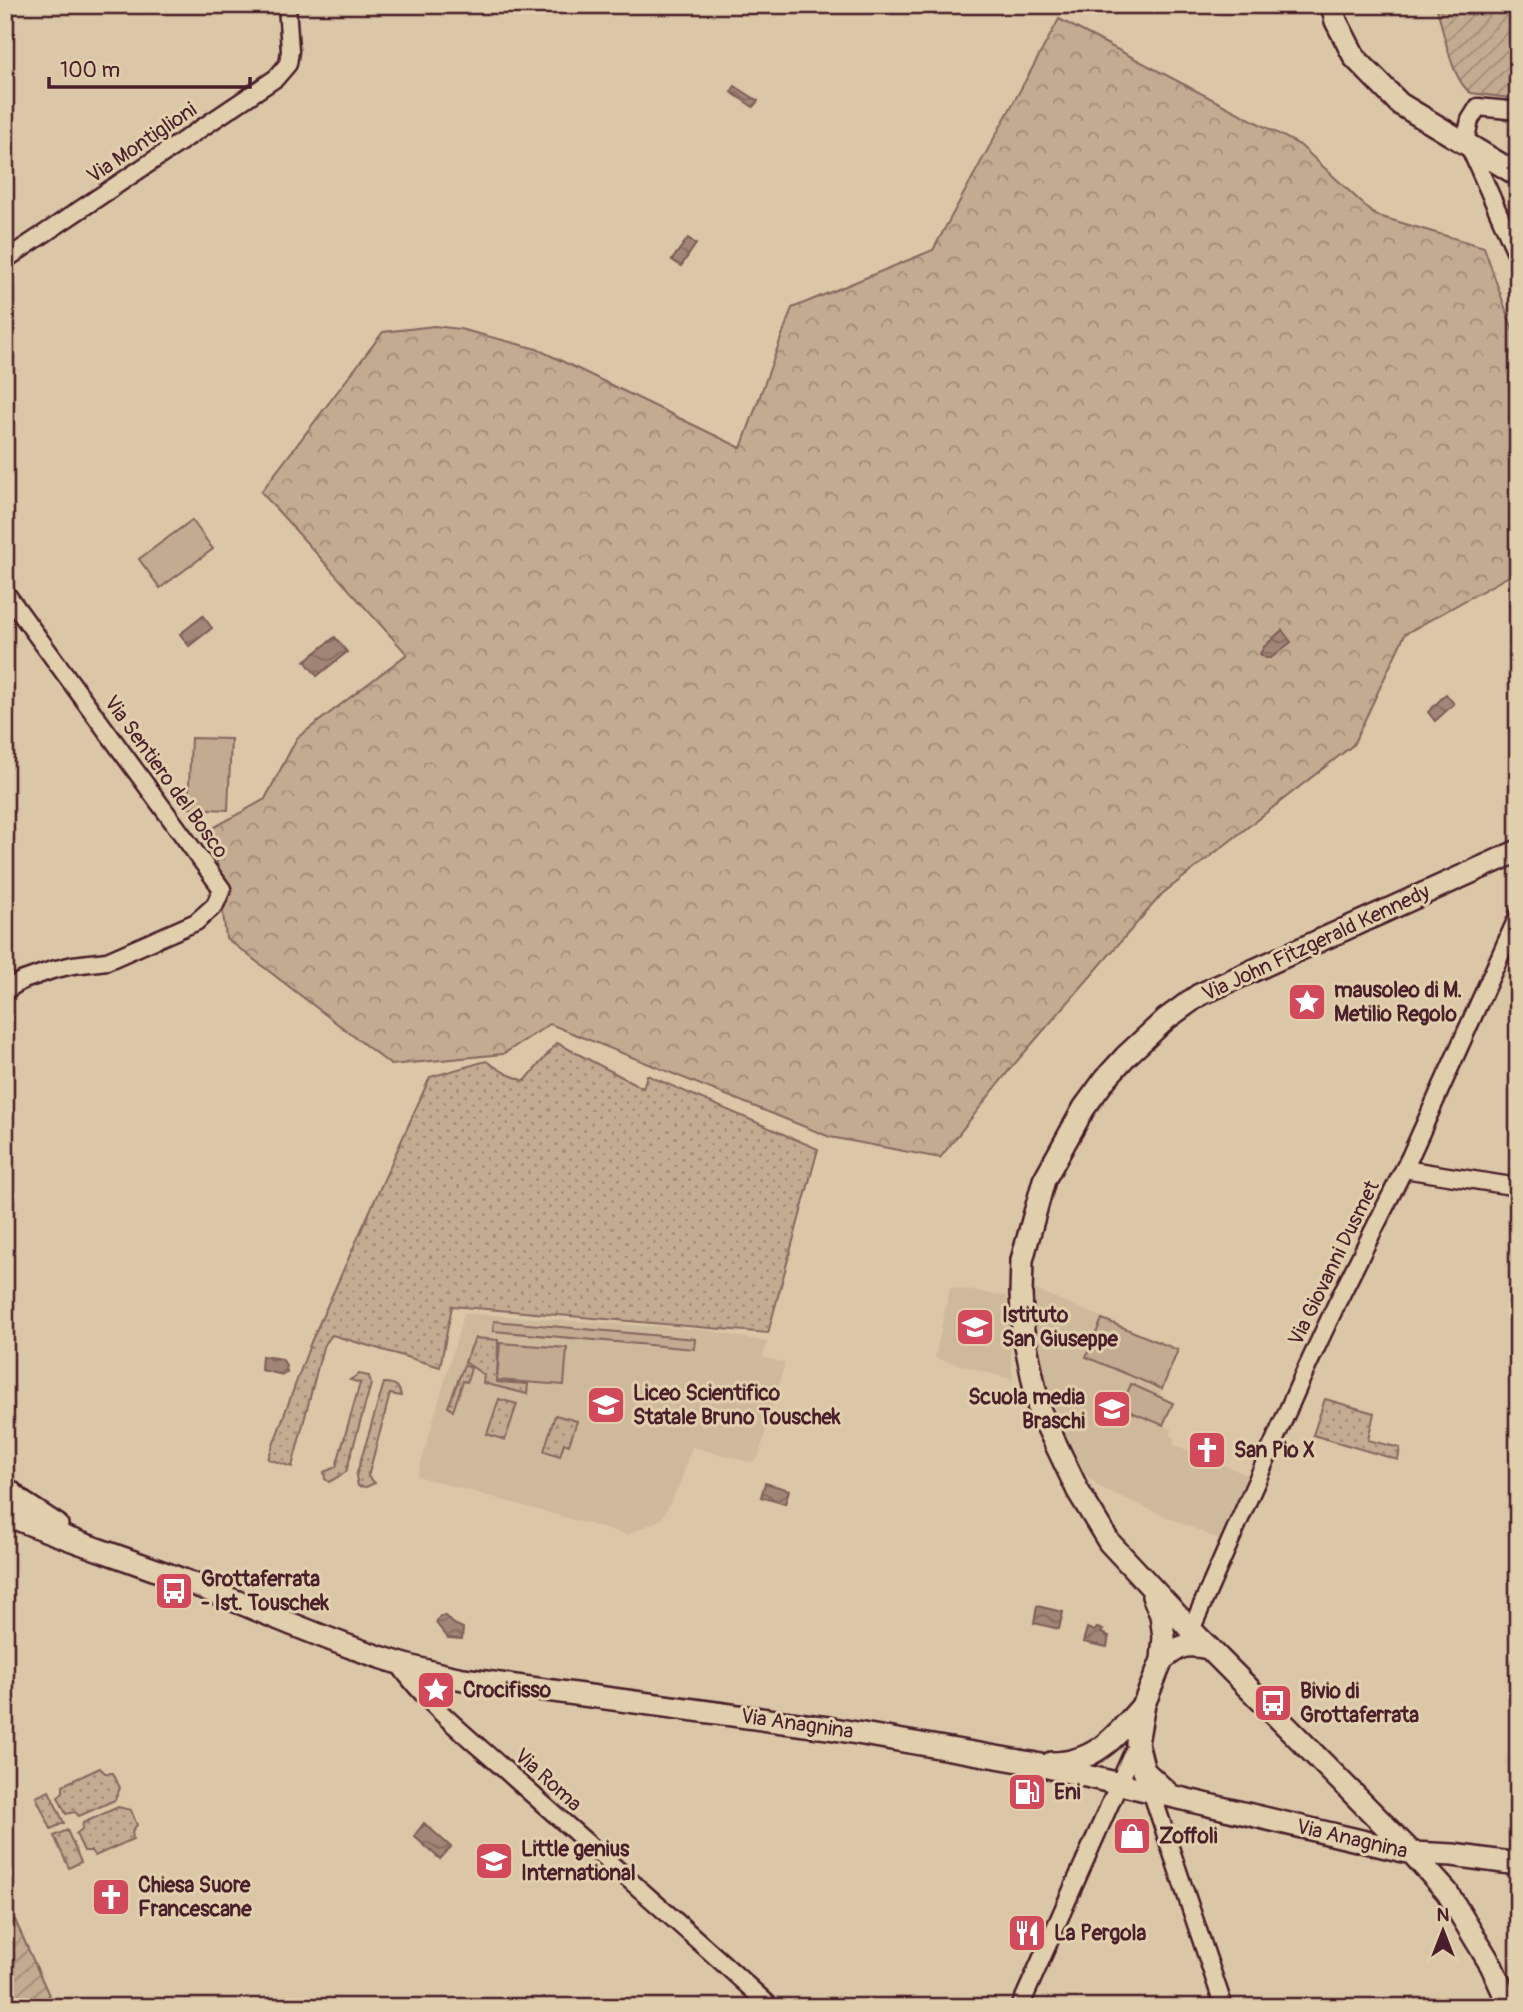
<svg xmlns="http://www.w3.org/2000/svg" width="1523" height="2012" font-family="Pangolin,sans-serif">
<defs>
<pattern id="grass-dots" width="8" height="8" patternUnits="userSpaceOnUse" patternTransform="scale(1.75)"><rect width="8" height="8" fill="#c3ab92"/><path d="M2 2h.1M6 6h.1" fill="none" stroke="#a08b77" stroke-width="1.8" stroke-linecap="round"/></pattern>
<pattern id="forest-crowns" width="20" height="18" patternUnits="userSpaceOnUse" patternTransform="scale(1.75)"><rect width="20" height="18" fill="#c3ab92"/><path d="M2 6a3 3 0 1 1 6 0M12 15a3 3 0 1 1 6 0" fill="none" stroke="#a08b77"/></pattern>
<pattern id="garden-furrows" width="10" height="10" patternUnits="userSpaceOnUse" patternTransform="scale(1.75)"><rect width="10" height="10" fill="#c3ab92"/><path d="M-1 1l2-2M0 10L10 0M9 11l2-2" fill="none" stroke="#a08b77"/></pattern>
<pattern id="water-waves" width="16" height="10" patternUnits="userSpaceOnUse" patternTransform="scale(1.75)"><rect width="16" height="10" fill="#a18576"/><path d="M0 5q4-4 8 0t8 0" fill="none" stroke="#856c61"/></pattern>
</defs>
<rect width="100%" height="100%" fill="#dbc7a7"/>
<filter id="ink" filterUnits="userSpaceOnUse"><feTurbulence type="fractalNoise" baseFrequency=".0143" numOctaves="2"/><feDisplacementMap in="SourceGraphic" scale="14" xChannelSelector="R" yChannelSelector="G"/><feConvolveMatrix kernelMatrix="1 2 1 2 8 2 1 2 1" color-interpolation-filters="sRGB"/></filter>
<g filter="url(#ink)">
<path fill="#cfb99c" d="M950,1287L1006,1296L1013,1380L935,1358Z
M1034,1289L1179,1349L1160,1395L1173,1403L1164,1425L1172,1429L1171,1434L1174,1439L1173,1444L1248,1475L1220,1540L1101,1488L1080,1470L1071,1454L1048,1387L1038,1339Z
M464,1313L707,1330L767,1342L763,1357L785,1363L758,1459L750,1462L692,1447L679,1486L662,1519L627,1535L417,1476Z"/>
<path fill="url(#grass-dots)" stroke="#86655e" stroke-width="2" d="M557,1043L643,1088L647,1075L818,1149L768,1333L452,1306L440,1367L332,1335L323,1347L292,1467L268,1459L311,1342L430,1077L486,1061L507,1074L525,1081Z
M475,1338L498,1340L497,1382L528,1384L527,1394L483,1383L484,1375L465,1362Z
M464,1365L471,1368L467,1382L463,1381L453,1411L448,1407Z
M359,1374L369,1376L371,1384L346,1472L329,1482L325,1479L324,1472L336,1467L360,1383L350,1380Z
M384,1383C394,1383 399,1385 401,1396L390,1394L368,1477L375,1483L366,1487L358,1486L356,1476Z
M499,1399L517,1404L505,1440L487,1434Z
M1325,1399L1374,1413L1368,1440L1400,1448L1398,1460L1313,1435Z
M555,1415L577,1421L569,1445L564,1443L560,1456L544,1451Z
M100,1768L105,1773H113L120,1788L115,1800L79,1816L75,1812L66,1814L58,1797L63,1792V1785Z
M49,1791L64,1823L51,1829L36,1797Z
M118,1807L131,1810L137,1825L132,1831L133,1839L95,1856L91,1851H84L76,1834L82,1829L83,1823Z
M67,1830L81,1862L69,1868L54,1836Z"/>
<path fill="url(#forest-crowns)" stroke="#86655e" stroke-width="2" d="M1059,19L1300,145L1375,215L1484,247L1518,345V571L1405,634L1353,745L1162,894L1011,1068L940,1158L830,1137L550,1024L503,1054L391,1065L226,938L213,828L265,799L297,738L407,654L261,492L383,332L434,326L460,329L537,349L741,448L792,308L933,250Z"/>
<path fill="url(#garden-furrows)" stroke="#86655e" stroke-width="2" d="M1436,5H1518V99L1471,93C1451,80 1443,28 1436,5Z
M15,1920L54,2006L53,2007H5V1924Z"/>
<path fill="#c3ab92" stroke="#86655e" stroke-width="2" d="M192,520L213,549L160,588L139,559Z
M191,738L231,739L228,810L188,808Z
M1102,1319L1178,1350L1162,1389L1086,1357Z
M494,1321L695,1339L694,1349L493,1331Z
M500,1343L567,1348L564,1385L497,1380Z
M1131,1384L1173,1403L1163,1425L1121,1408Z"/>
<path fill="url(#water-waves)" stroke="#7e5c58" stroke-width="2" d="M735,86L758,101L753,107L731,92Z
M688,238L696,244L681,266L672,260Z
M203,616L212,628L189,646L180,634Z
M1282,630L1291,642L1271,658H1266L1260,654L1264,647Z
M335,637L347,652L317,676L305,661Z
M1446,694L1454,704L1435,721L1428,712Z
M262,1356L282,1359L286,1365L287,1372L283,1375L261,1370Z
M765,1483L789,1490L785,1504L761,1497Z
M1037,1606L1063,1612L1059,1629L1034,1623Z
M440,1616H445L454,1624L463,1628L462,1639L448,1638L436,1623Z
M1087,1628L1094,1631L1097,1628L1103,1630L1101,1633L1109,1636L1107,1647L1083,1642Z
M424,1823L451,1847L440,1859L414,1836Z"/>
<g fill="none" stroke-linecap="round" stroke-linejoin="round">
<g stroke="#4a1f2b" stroke-width="21">
<path id="minor" d="M1465,142L1470,120L1478,107L1518,111
M1468,144L1518,257
M5,260L276,78L288,64L290,51L287,5
M5,592L222,889L215,905L196,922L107,961L73,965L52,970L21,981L5,991
M1404,1169L1518,1187
M1191,1630L1302,1378L1337,1303L1410,1157L1518,916
M398,1663C429,1708 475,1742 515,1779C600,1855 687,1929 771,2007
M1151,1791L1224,2007
M1020,2007L1137,1743"/>
</g>
<g stroke="#4a1f2b" stroke-width="26">
<path id="major" d="M1332,5L1336,21L1355,58L1400,104L1518,175
M5,1487L23,1503L57,1525
M5,1514C71,1542 139,1562 206,1589C289,1622 373,1662 463,1679L828,1728L1031,1763L1412,1853L1453,1855L1518,1864
M1153,1596L1161,1615L1164,1637L1162,1660L1144,1704L1137,1743L1144,1771L1169,1794
M1162,1660C1180,1645 1186,1643 1209,1648
M1051,1763C1096,1763 1117,1735 1144,1704
M1510,2007L1491,1965L1447,1892L1412,1853L1191,1630L1109,1542L1078,1491L1039,1409L1023,1331L1021,1294L1022,1260L1044,1180L1084,1108L1106,1078L1126,1056L1166,1019L1199,995L1518,851"/>
</g>
<use href="#minor" stroke="#e1ceac" stroke-width="16"/>
<use href="#major" stroke="#e1ceac" stroke-width="21"/>
</g>
</g>
<defs>
<g id="sight-square" transform="scale(2.0125)"><rect x="-9" y="-9" width="18" height="18" rx="4" fill="#d1495b" stroke="#e1ceac"/><path d="M0-6L1.8-2.2L6-1.7L2.9 1.2L3.7 5.4L0 3.3L-3.7 5.4L-2.9 1.2L-6-1.7L-1.8-2.2Z" fill="#fff"/></g>
<g id="school-square" transform="scale(2.0125)"><rect x="-9" y="-9" width="18" height="18" rx="4" fill="#d1495b" stroke="#e1ceac"/><path d="M0-5L7-2L0 1L-7-2ZM-4 1L0 2.5L4 1V4Q0 6-4 4Z" fill="#fff"/></g>
<g id="church-square" transform="scale(2.0125)"><rect x="-9" y="-9" width="18" height="18" rx="4" fill="#d1495b" stroke="#e1ceac"/><path d="M-1.2-6h2.4v3.5h3.3v2.4h-3.3V6h-2.4V-.1h-3.3v-2.4h3.3Z" fill="#fff"/></g>
<g id="bus-square" transform="scale(2.0125)"><rect x="-9" y="-9" width="18" height="18" rx="4" fill="#d1495b" stroke="#e1ceac"/><path d="M-5-6H5V4H4V6H2V4H-2V6H-4V4H-5ZM-3.5-4V0h7V-4ZM-3.5 1.2v1.5H-2V1.2ZM2 1.2v1.5H3.5V1.2Z" fill="#fff"/></g>
<g id="fuel-square" transform="scale(2.0125)"><rect x="-9" y="-9" width="18" height="18" rx="4" fill="#d1495b" stroke="#e1ceac"/><path d="M-5.5-6h7V0h2V4h1.3V-2.5L3-4.5l.8-.8L6-3V5H2.5V1h-1V6h-7ZM-4.2-4.7v3.2H.2V-4.7Z" fill="#fff"/></g>
<g id="shop-square" transform="scale(2.0125)"><rect x="-9" y="-9" width="18" height="18" rx="4" fill="#d1495b" stroke="#e1ceac"/><path d="M-5-2.5h2.3a2.7 3.5 0 0 1 5.4 0H5L5.5 6h-11ZM-1.5-2.5h3a1.5 2.3 0 0 0-3 0Z" fill="#fff"/></g>
<g id="restaurant-square" transform="scale(2.0125)"><rect x="-9" y="-9" width="18" height="18" rx="4" fill="#d1495b" stroke="#e1ceac"/><path d="M-5-6h1v4h1v-4h1v4h1v-4h1v5L-1.5 .5V6h-2V.5L-5-1ZM5-6V6H3V1.5H1.5Q1.5-4 5-6Z" fill="#fff"/></g>
</defs>
<g fill-rule="evenodd">
<use href="#sight-square" x="1307" y="1002"/>
<use href="#school-square" x="975" y="1327"/>
<use href="#school-square" x="606" y="1405"/>
<use href="#school-square" x="1112" y="1409"/>
<use href="#church-square" x="1207" y="1450"/>
<use href="#bus-square" x="174" y="1591"/>
<use href="#sight-square" x="436" y="1690"/>
<use href="#bus-square" x="1273" y="1703"/>
<use href="#fuel-square" x="1027" y="1792"/>
<use href="#shop-square" x="1132" y="1836"/>
<use href="#school-square" x="494" y="1861"/>
<use href="#church-square" x="111" y="1897"/>
<use href="#restaurant-square" x="1027" y="1933"/>
</g>
<g text-anchor="middle" dominant-baseline="central" stroke-width="6" stroke-linejoin="round" paint-order="stroke">
<g font-size="21" fill="#4a1f2b" stroke="#e1ceac">
<text transform="translate(142 143) rotate(-34)">Via Montiglioni</text>
<text transform="translate(166 777) rotate(54)">Via Sentiero del Bosco</text>
<text transform="translate(1316 943) rotate(-25)">Via John Fitzgerald Kennedy</text>
<text transform="translate(1334 1263) rotate(-64)">Via Giovanni Dusmet</text>
<text transform="translate(797 1724) rotate(8)">Via Anagnina</text>
<text transform="translate(548 1780) rotate(42)">Via Roma</text>
<text transform="translate(1352 1839) rotate(13)">Via Anagnina</text>
</g>
<g font-size="21" font-weight="bold" fill="#4a1f2b" stroke="#e1ceac" text-anchor="start">
<text x="1334" y="990">mausoleo di M.<tspan x="1334" dy="24">Metilio Regolo</tspan></text>
<text x="1002" y="1315">Istituto<tspan x="1002" dy="24">San Giuseppe</tspan></text>
<text x="633" y="1393">Liceo Scientifico<tspan x="633" dy="24">Statale Bruno Touschek</tspan></text>
<text x="1085" y="1397" text-anchor="end">Scuola media<tspan x="1085" dy="24">Braschi</tspan></text>
<text x="1234" y="1450">San Pio X</text>
<text x="201" y="1579">Grottaferrata<tspan x="201" dy="24">- Ist. Touschek</tspan></text>
<text x="463" y="1690">Crocifisso</text>
<text x="1300" y="1691">Bivio di<tspan x="1300" dy="24">Grottaferrata</tspan></text>
<text x="1054" y="1792">Eni</text>
<text x="1159" y="1836">Zoffoli</text>
<text x="521" y="1849">Little genius<tspan x="521" dy="24">International</tspan></text>
<text x="138" y="1885">Chiesa Suore<tspan x="138" dy="24">Francescane</tspan></text>
<text x="1054" y="1933">La Pergola</text>
</g>
</g>
<rect width="1523" height="2012" fill="none" stroke="#e1ceac" stroke-width="28"/>
<rect x="14" y="14" width="1495" height="1984" fill="none" stroke="#4a1f2b" stroke-width="2.5" filter="url(#ink)"/>
<g transform="translate(1443 1931)" stroke="#e1ceac" stroke-width="5" paint-order="stroke">
<path d="M0-5L12 26L0 18L-12 26Z" fill="#4a1f2b"/>
<text y="-10" font-size="19" font-weight="bold" text-anchor="middle" fill="#4a1f2b">N</text>
</g>
<path d="M49 77v10h201v-10" fill="none" stroke="#4a1f2b" stroke-width="3.5"/>
<text x="60" y="77" font-size="21" fill="#4a1f2b" stroke="#e1ceac" stroke-width="5" paint-order="stroke">100 m</text>
</svg>
